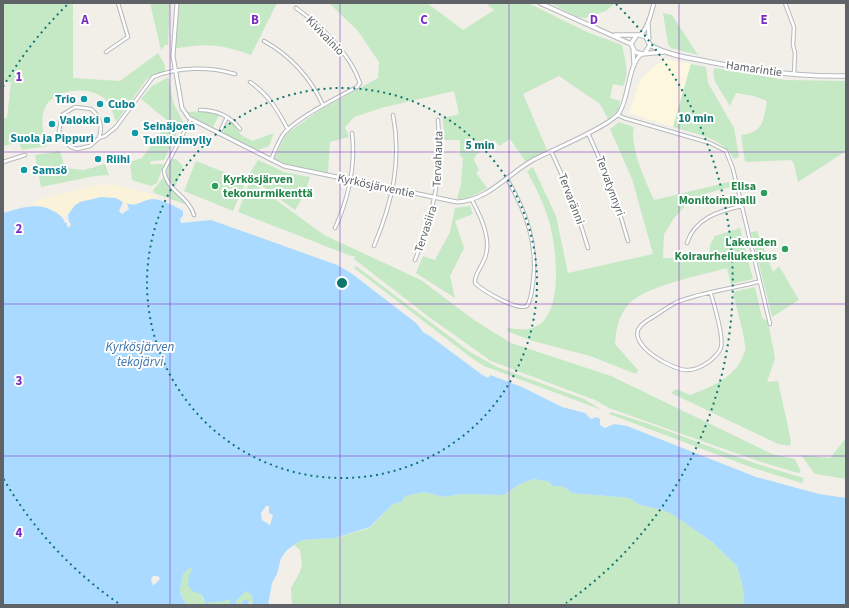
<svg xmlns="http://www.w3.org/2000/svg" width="849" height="608" font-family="'Source Sans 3',sans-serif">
<rect width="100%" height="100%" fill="#f1efe8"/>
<path fill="#fef7e0" d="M663,59L691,64L673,127L629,113L640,80Z"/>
<path fill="#c5e8c5" d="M3,3H73V78L120,81L158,53L165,65V71L152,75L146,80L116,122C114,116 112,108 108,102C95,86 60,87 47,104C39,115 43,134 47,146L22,150L19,142L3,146V118H7L11,82L3,81Z
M150,3L170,4L168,45H165L161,50Z
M179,3H277L251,55C220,44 206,43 174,49Z
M329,3H427L463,30L494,10L486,3H528L587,32L622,45C625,59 630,72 623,86L613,84L610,98L620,101L618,110L608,119L600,104L559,76L523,94L547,150L526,162L510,139L499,146L495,140L475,156L474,160L479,170L476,173L487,188C477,194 469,199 457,199L461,185L463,158L460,156V140H444L443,118L459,114L454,91L381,108L354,117L345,127L349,137L330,142L328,173L288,165L275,159V157L286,134L323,108L378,78L379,62L358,31Z
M550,3H615L606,11L585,18L578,17Z
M663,13L672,15L698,55L671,48L668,44Z
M691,64L706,67L708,83L734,128L739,157L734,159C723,137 694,134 673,127Z
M715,68L786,80L846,81V151L798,182L794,164L791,160L745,162L741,135C764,132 763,121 767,101L754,96L736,93L730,106L715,82L713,71Z
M167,78H169L173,102L184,124L180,129L169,122L141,99L152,86Z
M208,111L219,115L213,127L196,120L186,112Z
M619,122L634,127C629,147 646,182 654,200L729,182L730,187L704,194L686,205L674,218L664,234L663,258L709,259L710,245L715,236L740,228L753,279L731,284L727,268C703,275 642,286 627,306C618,318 616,330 615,344L638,370L636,374L590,356L533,341L507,331L508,328C517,329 526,331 535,327C566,314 556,240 547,215C542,199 534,185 527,171L533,167L556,216L568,273L653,254L632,179L610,129Z
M228,123H233L241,135L252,141L274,133L269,146L258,150L224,134V126Z
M166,126L178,131L164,160L151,161L150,164H164L157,183L151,186L132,180L130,162L142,158Z
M60,151L65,168L84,170L105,164L109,175L95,176L41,187L35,155Z
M172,159H176L183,166L176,185L168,181C165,172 167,167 172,159Z
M258,160L284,172L310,177L305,193L295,210L248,176Z
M196,161L246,181L233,211L184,191Z
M163,178L170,188L180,196L187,205L154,193L153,190Z
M250,181L324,235L421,280L474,320L511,343L611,376L772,454L795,459L801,472L798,473L758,461L609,408L595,400L491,361L429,317L354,259L355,256H351L238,212Z
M470,206L473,214L455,221L464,248L450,276L455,298L416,273L423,256L435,260L450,232L455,208Z
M757,231L773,272L779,266L799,300L772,317L751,232Z
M356,266L470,352L497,367L584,399L602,410L484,366L469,356L354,268Z
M755,287L762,318L768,322L775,358L767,382L778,381L791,441L790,446L778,444L671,393L676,389L690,395C712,387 739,376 745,350C747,342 735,303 733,292Z
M611,412L649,424L757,464L804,478L802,483L753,468L609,414Z
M846,438V479L815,474L801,455L830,458Z
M533,479L547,481L551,485L565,487L572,493L629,498L640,505L663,510L672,514L712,542L737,566L743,588L744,605H292L291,588L300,572L302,564L300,550L294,545L301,540L335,538L370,528L393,504L401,502L406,496L423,492L445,497L460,494L504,495L518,485Z
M190,567L192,570L196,591L201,594L203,600L217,601L229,599L230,605H187L181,596L180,589L183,575Z
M246,591L252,595L253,604L243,600L241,605H237L236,601Z"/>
<path fill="#fbf3d9" d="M97,185H118L157,196L156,200C145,198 135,207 124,203C123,203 119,199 116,198L71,210L68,215L63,218C54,211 45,206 34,206L33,201Z"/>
<path fill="#aadaff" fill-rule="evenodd" d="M101,197L116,198L123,202L119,211L122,214L129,209L127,203C136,208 142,200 152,199C161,199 175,206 183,211V216L180,219L181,223L211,220L337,265L351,273L416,323L424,333L430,336L481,374L488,378L490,375L522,387L562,407L585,413L591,419L597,417L600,419V425L605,428L614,424L627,426L756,477L819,494L846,498V605H744L743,588L737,566L712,542L672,514L663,510L640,505L629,498L572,493L565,487L553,486L547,481L533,479L518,485L504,495L460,494L445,497L423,492L406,496L401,502L393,504L370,527L335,538L301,540L287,550L281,558L277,574L272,583L268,605H241L243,600H248L249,604H253L252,595L246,591L236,601L237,605H230L229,599C221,604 213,600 206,604L201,594L192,591L188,585L189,575L192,570L190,567L183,575L180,589L181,596L187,605H3V213C21,208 38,201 55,212C60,215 63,217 65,223H68L66,224L69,228L71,224L69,222L68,215L75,205L80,202ZM266,506H269V513L273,515L270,525L262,520L261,513ZM153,576H158L160,579L153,586L151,579Z"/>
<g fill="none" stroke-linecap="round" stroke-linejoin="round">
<g stroke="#b5b8bc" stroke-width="4.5">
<path id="minor" d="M785,3L794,27L793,45L795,53L794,74
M264,41C291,56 310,77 323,105
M106,52L128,37L118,3
M250,82C268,94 278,110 288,130
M200,110C216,110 230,116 240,129
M618,115L624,118L710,143L726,151L733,169L770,324
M191,119L164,170C166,191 188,195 194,215
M588,133L612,187L628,241
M219,134L227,117
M99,138C103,126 101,117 91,109L75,107L62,115L59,131L63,140L71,147L77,149L90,146L99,138L105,136L116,127L153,77C178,67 209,66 235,74
M551,151L572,197L588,248
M271,160C275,151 279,139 285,132C301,116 336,98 357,87L360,83C350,53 321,26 296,8
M3,162L25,155
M472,200C481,217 493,241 484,260C481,268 474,275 475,283C483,291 517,311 527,306C531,300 532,290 533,282C538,244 526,211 507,179
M335,228C349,197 356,167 352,133
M687,243C695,218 719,211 742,206
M374,246C392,203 402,161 393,115
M415,260C435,209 442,174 438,120
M711,294C714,305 724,336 721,347C720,353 714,357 710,361C703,366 696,370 688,370C673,371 628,345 639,328C642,323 648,320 653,317C661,312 669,306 677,302C702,292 731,289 757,282H760"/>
</g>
<g stroke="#b5b8bc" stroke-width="5">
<path id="tertiary" d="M177,3L173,56L182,108L189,118L284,166L457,202C487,201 508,174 533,160C550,151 610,126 619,113C629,99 628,63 642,54
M648,22L649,39
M640,35C648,29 651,13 654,3
M633,50L634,66"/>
</g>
<g stroke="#b6babf" stroke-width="5.5">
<path id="secondary" d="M540,3L631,44
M615,35H640L646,37L650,45L645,53
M636,36L631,44L635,52L642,54L663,52
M650,45C666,54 683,57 700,60C748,70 797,77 846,76"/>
</g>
<use href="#minor" stroke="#fff" stroke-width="2.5"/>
<use href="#tertiary" stroke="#fff" stroke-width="3"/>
<use href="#secondary" stroke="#fff" stroke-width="3.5"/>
</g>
<path fill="none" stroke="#7b2cbf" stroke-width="1" stroke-opacity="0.55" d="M170,3V605M340,3V605M509,3V605M679,3V605M3,152H846M3,304H846M3,456H846"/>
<g fill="none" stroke="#0f766e" stroke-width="2" stroke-dasharray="2 4">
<circle cx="342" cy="283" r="195"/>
<path d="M118 603A391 391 0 0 1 3 478M3 87A391 391 0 0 1 68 4M616 4A391 391 0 0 1 566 603"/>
</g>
<g fill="#0f9aa8" stroke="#fff" stroke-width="1.5">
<circle cx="84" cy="99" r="4"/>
<circle cx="100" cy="104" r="4"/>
<circle cx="107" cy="120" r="4"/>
<circle cx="52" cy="124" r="4"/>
<circle cx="135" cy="133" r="4"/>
<circle cx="98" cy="159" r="4"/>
<circle cx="24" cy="170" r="4"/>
</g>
<g fill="#2e9e5b" stroke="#fff" stroke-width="1.5">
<circle cx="215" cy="186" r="4"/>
<circle cx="764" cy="193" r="4"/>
<circle cx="785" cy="249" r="4"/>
</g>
<g text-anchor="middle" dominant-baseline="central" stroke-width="4" stroke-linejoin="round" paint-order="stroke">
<g font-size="12" fill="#5f6368" stroke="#fff">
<text transform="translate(325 36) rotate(46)">Kivivainio</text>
<text transform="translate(754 69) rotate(8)">Hamarintie</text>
<text transform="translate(438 159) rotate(-88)">Tervahauta</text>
<text transform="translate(376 186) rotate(12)">Kyrkösjärventie</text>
<text transform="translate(610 186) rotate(70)">Tervatynnyri</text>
<text transform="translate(571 199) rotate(69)">Tervaränni</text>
<text transform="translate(426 229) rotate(-72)">Tervasiira</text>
</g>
<g font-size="12" font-weight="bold" fill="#0d838f" stroke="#fff" text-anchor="start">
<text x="76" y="99" text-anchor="end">Trio</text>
<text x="108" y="104">Cubo</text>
<text x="99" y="120" text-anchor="end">Valokki</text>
<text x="143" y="126">Seinäjoen<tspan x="143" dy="14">Tulikivimylly</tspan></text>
<text x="52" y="138" text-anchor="middle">Suola ja Pippuri</text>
<text x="106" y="159">Riihi</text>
<text x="32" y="170">Samsö</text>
</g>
<g font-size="12" font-weight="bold" fill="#27864d" stroke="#fff" text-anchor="end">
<text x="223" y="179" text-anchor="start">Kyrkösjärven<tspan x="223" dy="14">tekonurmikenttä</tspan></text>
<text x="756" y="186">Elisa<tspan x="756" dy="14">Monitoimihalli</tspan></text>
<text x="777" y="242">Lakeuden<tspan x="777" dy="14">Koiraurheilukeskus</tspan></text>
</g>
<g font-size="13" font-style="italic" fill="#4174aa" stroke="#fff">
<text x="140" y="347">Kyrkösjärven<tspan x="140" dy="15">tekojärvi</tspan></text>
</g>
</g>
<g font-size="13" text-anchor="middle" font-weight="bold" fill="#7b2cbf" stroke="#fff" stroke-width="4" stroke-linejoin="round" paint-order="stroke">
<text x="85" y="24">A</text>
<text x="255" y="24">B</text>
<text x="424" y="24">C</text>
<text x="594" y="24">D</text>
<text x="764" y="24">E</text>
<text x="19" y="81">1</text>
<text x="19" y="233">2</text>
<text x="19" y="385">3</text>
<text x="19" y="537">4</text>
</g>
<circle cx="342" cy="283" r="6" fill="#0f766e" stroke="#fff" stroke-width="2"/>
<g font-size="12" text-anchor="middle" font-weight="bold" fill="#0f766e" stroke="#fff" stroke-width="4" stroke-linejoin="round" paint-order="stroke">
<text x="696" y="122">10 min</text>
<text x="480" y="149">5 min</text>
</g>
<rect width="849" height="608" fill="none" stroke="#5f6368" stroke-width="8"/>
</svg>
